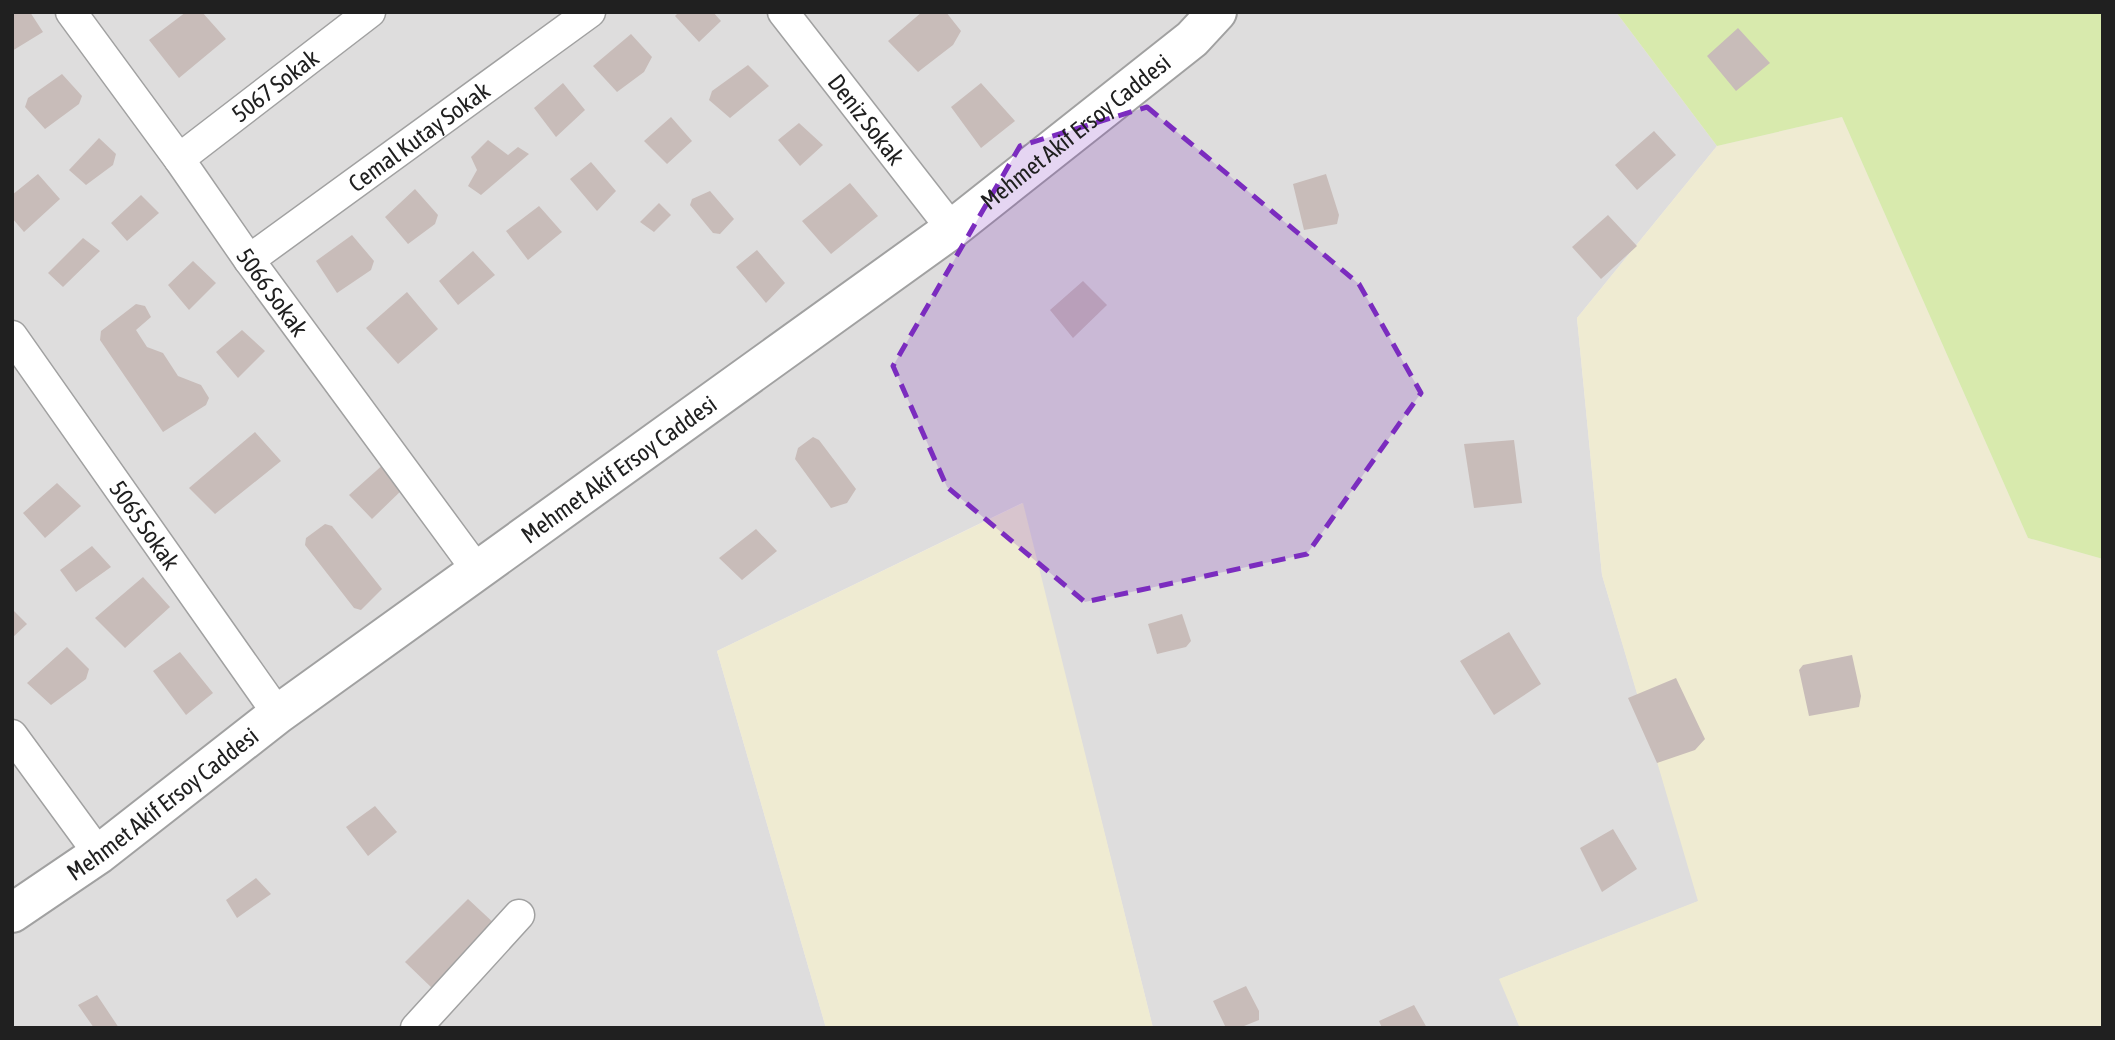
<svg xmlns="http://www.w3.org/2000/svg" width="2115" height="1040" font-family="'Asap Condensed',sans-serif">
<rect width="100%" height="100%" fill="#f0ebe6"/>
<path fill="#dedddd" d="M12,12H1616L1717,146L1577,318L1602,575L1699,901L1500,979L1520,1028H1153L1022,503L717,651L826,1028H12Z"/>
<path fill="#efebd2" d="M1842,117L2028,538L2103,559V1028H1520L1499,979L1698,901L1602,575L1577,318L1717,146Z
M1023,503L1153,1028H826L717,651Z"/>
<path fill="#d8eaad" d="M1616,12H2103V559L2028,538L1842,117L1717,146Z"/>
<path fill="#c8bcb9" d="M12,12H30L43,32L12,51Z
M186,12H202L226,39L179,78L149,40Z
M679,12H713L721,21L699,42L675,16Z
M922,12H946L961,31L953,45L918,72L888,41Z
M1738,28L1770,63L1736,91L1707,56Z
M631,34L652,57L644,72L617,92L593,66Z
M748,65L769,86L730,118L709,100L712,91Z
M62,74L82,96L79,104L45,129L25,107L28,98Z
M563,83L585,110L556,137L534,108Z
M981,83L1015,121L981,148L951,107Z
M671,117L692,141L667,164L644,141Z
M799,123L823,145L800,166L778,140Z
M1654,131L1676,155L1637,190L1615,165Z
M99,138L116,154L113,165L86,185L69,170Z
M488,140L508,155L518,147L529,154L481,195L468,186L477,170L471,157Z
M591,162L616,191L597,211L570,179Z
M38,174L60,199L24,232L12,218V195Z
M1326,174L1339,215L1337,224L1304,230L1293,184Z
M850,183L878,216L831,254L802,221Z
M415,189L438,215L435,224L408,244L385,217Z
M710,191L734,219L720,234L713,233L690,205L692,199Z
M141,195L159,213L127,241L111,223Z
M659,203L671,215L654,232L640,222Z
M539,206L562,232L528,260L506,231Z
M1608,215L1637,246L1601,279L1572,247Z
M352,235L374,261L371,270L337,293L316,261Z
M83,238L100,251L63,287L48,273Z
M757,250L785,283L766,303L736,267Z
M473,251L495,275L458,305L439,281Z
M193,261L216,283L189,310L168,285Z
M1083,281L1107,305L1073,338L1050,310Z
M407,292L438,329L398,364L366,328Z
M136,304L145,306L151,317L136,330L147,347L163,353L178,376L201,385L209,398L206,405L163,432L100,340L101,331Z
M242,330L265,351L238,378L216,352Z
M255,432L281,461L215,514L189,488Z
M813,437L819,440L856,489L847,503L831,508L795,459L798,448Z
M1514,440L1522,503L1474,508L1464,444Z
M385,463L406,486L372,519L349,495Z
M57,483L81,506L45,538L23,513Z
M325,524L332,526L382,589L361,610L354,608L305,545L306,538Z
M756,529L777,551L742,580L719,558Z
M92,546L111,567L76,592L60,570Z
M143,577L170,607L125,648L95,618Z
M12,609L27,624L12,638Z
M1182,614L1191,641L1186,647L1157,654L1148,624Z
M1509,632L1541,684L1494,715L1460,661Z
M67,647L89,669L86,679L51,705L27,683Z
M180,652L213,693L186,715L153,671Z
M1852,655L1861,696L1859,707L1809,716L1799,670L1803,665Z
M1676,678L1705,739L1695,750L1657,763L1628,698Z
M375,806L397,832L368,856L346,827Z
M1613,829L1637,869L1602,892L1580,848Z
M256,878L271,894L237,918L226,900Z
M468,899L497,926L433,989L405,962Z
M1246,986L1259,1011V1020L1239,1028H1226L1213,1001Z
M97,995L119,1028H94L78,1005Z
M1414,1005L1427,1028H1382L1379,1021Z"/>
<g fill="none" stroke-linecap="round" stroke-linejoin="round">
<g stroke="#a1a1a1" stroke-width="33">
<g id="minor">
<path id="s1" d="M71,12L179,159L249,260L477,570"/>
<path id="s2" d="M783,12L952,229"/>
<path id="s3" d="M179,159L370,12"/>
<path id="s4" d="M249,260L590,12"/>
<path id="s5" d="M12,336L278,714"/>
<path d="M12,735L99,854"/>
<path d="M416,1028L519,915"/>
</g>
</g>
<g stroke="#a1a1a1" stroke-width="42">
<g id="tertiary">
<path id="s6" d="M12,913L99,854L278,714L952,229L1192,39L1217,12"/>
</g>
</g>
<use href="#minor" stroke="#fff" stroke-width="30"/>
<use href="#tertiary" stroke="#fff" stroke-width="38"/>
</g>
<path fill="#7b2cbf" fill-opacity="0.2" stroke="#7b2cbf" stroke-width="5" stroke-dasharray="14 9" stroke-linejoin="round" d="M1147,107L1359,284L1421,393L1307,554L1085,602L947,487L893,366L1020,146Z"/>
<g text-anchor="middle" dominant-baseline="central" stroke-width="6" stroke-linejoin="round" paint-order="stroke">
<g font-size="24" fill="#202020" stroke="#fff">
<text stroke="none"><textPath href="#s3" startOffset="121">5067 Sokak</textPath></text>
<text stroke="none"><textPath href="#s2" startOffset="136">Deniz Sokak</textPath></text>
<text stroke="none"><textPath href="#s6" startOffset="1320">Mehmet Akif Ersoy Caddesi</textPath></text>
<text stroke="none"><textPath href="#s4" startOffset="210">Cemal Kutay Sokak</textPath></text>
<text stroke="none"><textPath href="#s1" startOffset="345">5066 Sokak</textPath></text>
<text stroke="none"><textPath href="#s6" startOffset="752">Mehmet Akif Ersoy Caddesi</textPath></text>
<text stroke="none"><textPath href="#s5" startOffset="231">5065 Sokak</textPath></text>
<text stroke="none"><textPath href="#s6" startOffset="186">Mehmet Akif Ersoy Caddesi</textPath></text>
</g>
</g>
<rect width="2115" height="1040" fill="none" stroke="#202020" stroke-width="28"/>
</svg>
